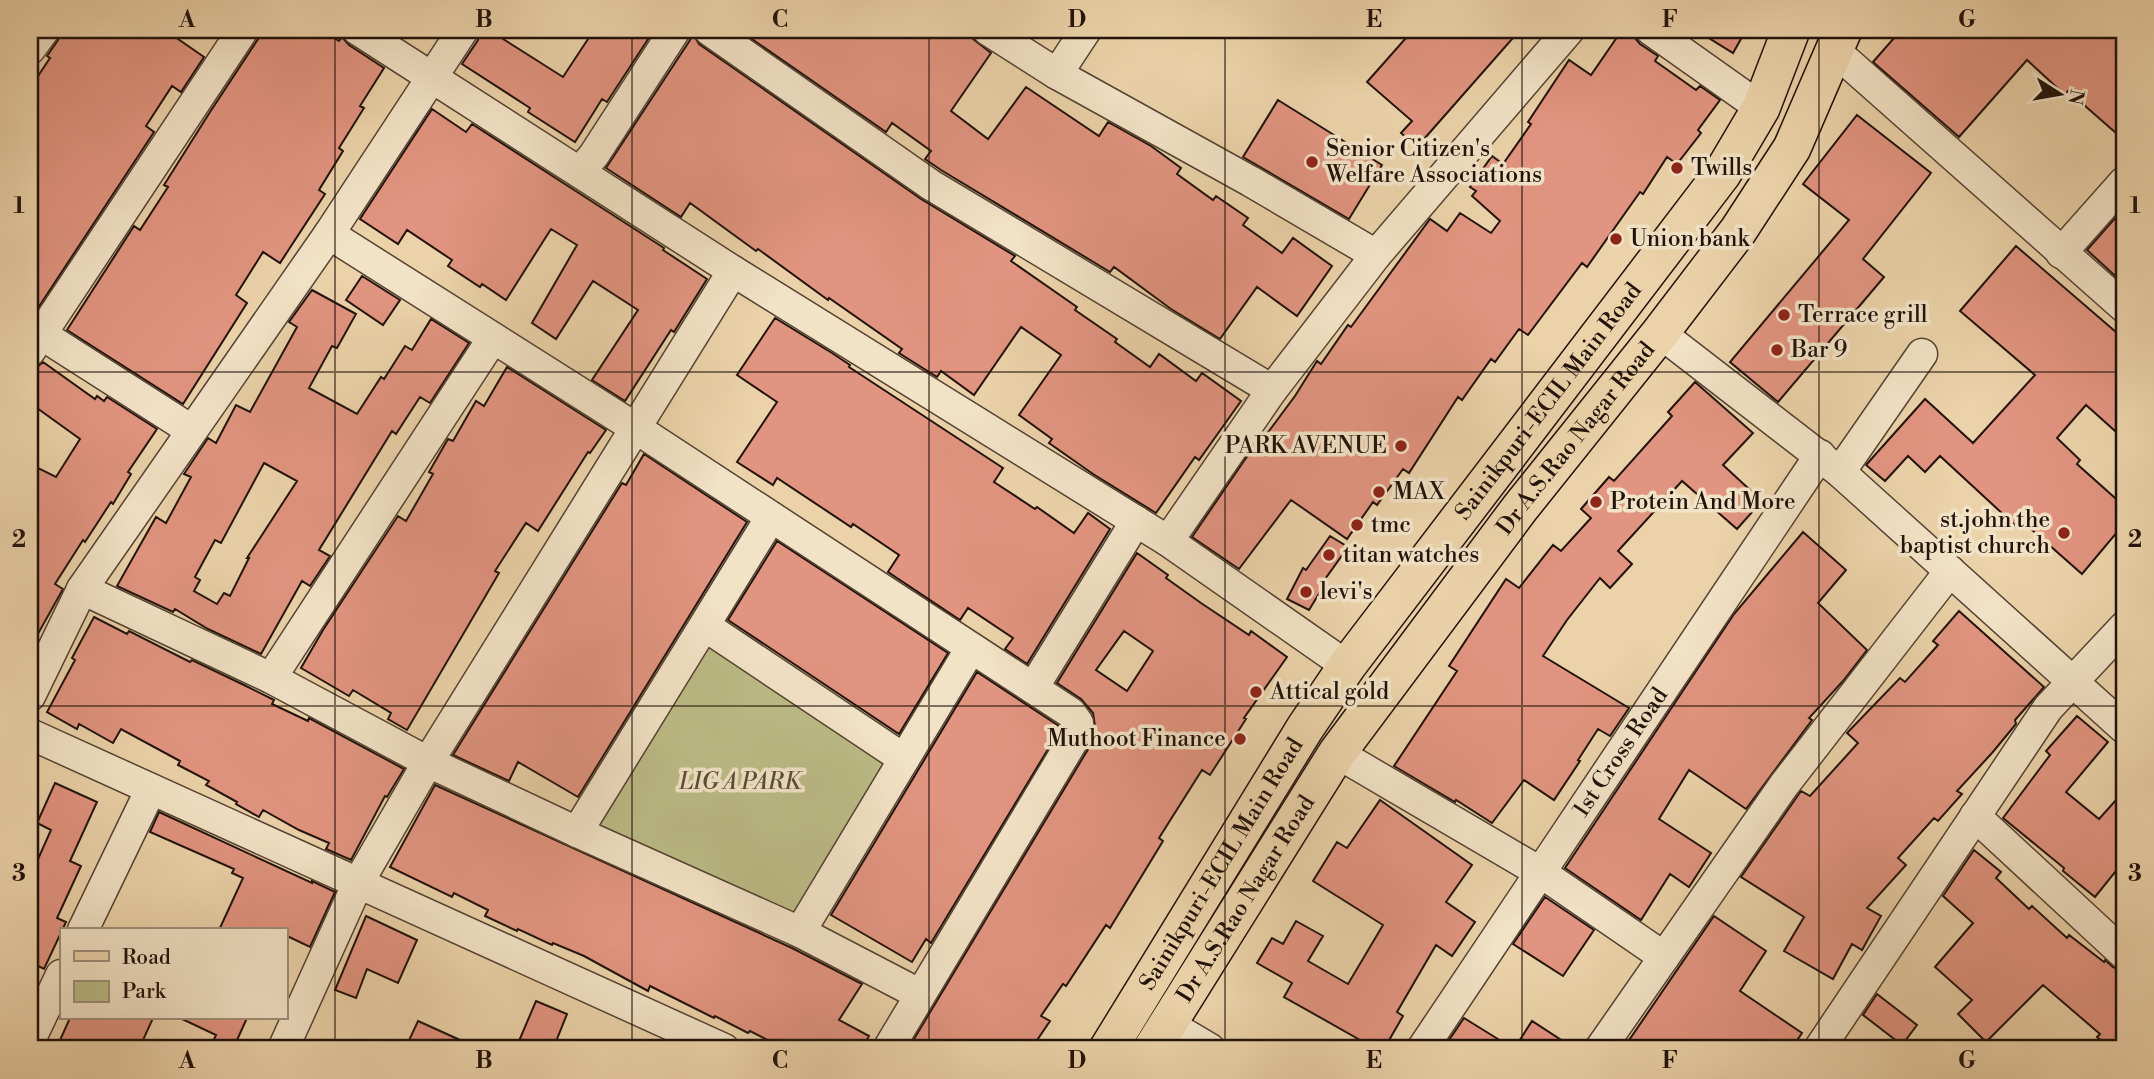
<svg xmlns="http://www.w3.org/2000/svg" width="2154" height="1079" font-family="'Libre Bodoni',serif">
<rect width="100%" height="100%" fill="#ebd2a8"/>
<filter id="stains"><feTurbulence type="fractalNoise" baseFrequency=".00286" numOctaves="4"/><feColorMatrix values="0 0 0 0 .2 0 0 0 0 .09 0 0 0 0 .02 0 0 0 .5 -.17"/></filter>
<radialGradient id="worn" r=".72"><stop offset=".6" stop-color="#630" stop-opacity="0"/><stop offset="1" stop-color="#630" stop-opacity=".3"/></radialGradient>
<path fill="#bbbb85" stroke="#6e6648" stroke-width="2" d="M707,638L893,761L797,918L594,829Z"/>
<path fill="#e1947f" stroke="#21120a" stroke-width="2" fill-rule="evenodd" d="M61,30H165L204,57L181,92L172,86L146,126L154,132L36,311L30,310V88L50,58L47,56L58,40Z
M264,30H321L339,41L342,37L349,45L384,68L360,106L364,108L339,148L343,151L319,190L325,194L280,263L263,252L236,295L247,303L183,404L67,330L134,226L140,230L168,187L164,185L210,112Z
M480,30H489L563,77L594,30H654L607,102L602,99L575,142L528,112L530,108L462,64L478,40Z
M739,30H971L973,39L991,53L951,111L988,139L1026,87L1099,136L1108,122L1151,146L1181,168L1177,174L1213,200L1216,196L1248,218L1243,225L1282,253L1293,238L1332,266L1297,316L1257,287L1220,339L1171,309L1114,267L1110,272L941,170L925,159L931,151L892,123L886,132Z
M1413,30H1520L1417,147L1401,133L1412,121L1367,82Z
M1622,30H1634L1635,38L1640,44L1658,56L1655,61L1696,90L1700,86L1720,100L1698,130L1701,133L1677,164L1667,157L1643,194L1640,192L1587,267L1582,263L1528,335L1519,329L1495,362L1491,359L1462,400L1458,397L1409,473L1403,469L1377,505L1373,502L1347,539L1291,500L1239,569L1192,537L1263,433L1266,435L1295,396L1317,361L1321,364L1348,325L1351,327L1430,219L1447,231L1460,213L1491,233L1500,221L1472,196L1476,191L1470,187L1492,156L1503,164L1531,124L1528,122L1569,60L1591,75Z
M1696,30H1746L1733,53Z
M1901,30H2115L2124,38V140L2068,91L2065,95L2027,60L1959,137L1873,62Z
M692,32L699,44L921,199L1015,256L1011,261L1077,307L1075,310L1117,339L1115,342L1150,367L1159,354L1196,381L1202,373L1241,401L1199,460L1195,457L1156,513L1093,474L1049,443L1052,439L1019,415L1061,355L1021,327L974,395L941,371L937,377L899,353L902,349L829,298L828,300L758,249L756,251L690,203L681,217L606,168L690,40Z
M1278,100L1382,165L1349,219L1243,157Z
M432,109L466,132L472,124L664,248L663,250L707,279L674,332L671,330L625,401L592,380L638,310L593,281L556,339L532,323L577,245L551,229L506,300L482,284L480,287L448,266L452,260L407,230L398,244L360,219Z
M1857,115L1931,173L1863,259L1884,277L1778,402L1730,362L1849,220L1803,184Z
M2124,208V284L2087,250Z
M2016,246L2124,339V439L2086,405L2057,438L2080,460L2077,464L2124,506V524L2082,574L2023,522L2018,528L1940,456L1925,472L1908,456L1885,481L1866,465L1925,399L1973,443L2035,375L1960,311Z
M362,276L400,300L383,325L346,300Z
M312,290L356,314L337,348L332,346L309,388L357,414L381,377L384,379L405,346L412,350L431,319L469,343L430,403L420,397L396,434L392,431L319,550L330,556L310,586L302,581L261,654L208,629L175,609L173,612L117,586L156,517L166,523L191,477L184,474L208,438L216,443L236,405L250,412L297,327L289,322ZM264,463L297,481L247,558H249L230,596L224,593L217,604L194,591L200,580L195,577L215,540L221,543Z
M775,318L832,353L850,365L849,367L1003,468L994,482L1035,509L1037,507L1074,533L1088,513L1110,529L1027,664L1005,649L1013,638L968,608L960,620L888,572L899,555L853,524L851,527L777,478L773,485L737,462L777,402L737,375Z
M43,362L95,399L97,396L104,401L107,397L157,429L128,472L131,474L113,504L111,502L85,542L83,540L55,584L63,589L30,648V464L56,477L80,439L30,403V368L37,367Z
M507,367L606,430L590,453L588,452L538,531L526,523L495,571L499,573L407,730L388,719L391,713L353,690L349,696L301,668L323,630L398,516L406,521L433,474L429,472L448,439L453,441L476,401L484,406Z
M1695,382L1753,433L1723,465L1762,501L1737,529L1682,481L1618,551L1632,564L1610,588L1600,578L1567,620L1543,656L1629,708L1610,736L1598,729L1578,760L1580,761L1554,800L1524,780L1492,823L1456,800L1455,802L1394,766L1457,671L1449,666L1506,579L1519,588L1553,545L1561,551L1591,518L1581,509L1609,477L1614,481L1672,416L1668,412Z
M644,454L747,522L578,797L518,762L509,781L453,755L622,483L626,485Z
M1803,532L1846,570L1818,603L1867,650L1843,681L1809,718L1812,720L1746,809L1689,770L1659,819L1711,853L1689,887L1670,874L1641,920L1565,868L1734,614Z
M1330,536L1348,547L1323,582L1325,584L1309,610L1287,599L1303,568L1306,570Z
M777,541L948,653L899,734L728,620Z
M1137,553L1168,575L1166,578L1201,603L1249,635L1251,631L1287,657L1244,718L1246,719L1210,775L1202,770L1159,838L1163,841L1110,928L1106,925L1066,986L1063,984L1041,1016L1050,1021L1031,1049H908L1090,746L1095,726L1093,713L1081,699L1057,683ZM1124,631L1153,651L1127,691L1096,670Z
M1959,611L2044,687L2015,720L2016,724L1992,753L1957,791L1962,794L1938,821L1934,818L1898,858L1906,865L1867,908L1881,916L1862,950L1852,944L1833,979L1784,951L1804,917L1741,877L1801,791L1810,796L1858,743L1847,733L1900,678L1905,682L1938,645L1933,641Z
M94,617L127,634L129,631L190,662L192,660L244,685L274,700L272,704L308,721L309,718L404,769L387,797L385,796L351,860L326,849L329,843L299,830L263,810L259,817L236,804L237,802L206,785L209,781L178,765L180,761L121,729L113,743L79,724L77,729L47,712L75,660L72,658Z
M977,672L1059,726V731L931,943L926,939L912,962L831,915Z
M2077,716L2108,742L2066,792L2099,819L2124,791V861L2095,897L2063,871L2064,868L2003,818L2050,755L2046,751Z
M55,783L97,802L70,861L81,866L57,918L66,922L44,969L30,962V877L51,830L37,823Z
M435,785L792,948L862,984L839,1020L869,1036L862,1049H785L750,1031L748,1033L715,1016L714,1018L650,986L648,991L584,956L553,943L552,945L518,929L517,931L485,916L488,910L454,893L452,897L390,867Z
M1380,800L1472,865L1446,902L1475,922L1452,956L1436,945L1397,1012L1403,1016L1384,1049H1376L1284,997L1292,983L1257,963L1272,938L1283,944L1296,921L1323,936L1308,961L1348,984L1383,925L1313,881L1337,842L1347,848Z
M159,812L312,883V881L335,892L310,947L285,935V930H219L243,878L232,873L234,869L150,832Z
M1974,850L2001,872L1996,878L2029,909L2032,906L2067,938L2069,935L2104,962L2105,960L2113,967L2124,971V1049H2111L2097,1037L2100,1034L2043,985L1986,1042L1958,1014L1972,1000L1935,967L1973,923L1943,896Z
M1545,897L1594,930L1563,976L1513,944Z
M366,916L417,940L398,983L367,969L356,998L335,990Z
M1714,916L1766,951L1740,991L1802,1033L1791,1049H1623Z
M1877,994L1917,1025L1902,1045L1863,1015Z
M536,1001L567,1014L553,1049H539L519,1041Z
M70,1018H153L139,1049H56Z
M180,1018H247L233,1049H223L212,1044L216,1035Z
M1464,1018L1514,1049L1532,1021L1575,1049H1458L1447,1043Z
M418,1021L480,1049H405Z"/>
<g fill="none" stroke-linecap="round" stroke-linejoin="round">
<g stroke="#544232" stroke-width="33">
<g id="minor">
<path d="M358,30L733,271L1168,541L1347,666"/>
<path d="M709,30L931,185L1272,390"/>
<path d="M988,30L1057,74L1250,181L1376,255"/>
<path d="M1651,30L1761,108"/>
<path d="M30,49L44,30"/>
<path d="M1835,51L2124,307"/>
<path d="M1057,74L1086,30"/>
<path d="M580,172L594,155L675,30"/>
<path d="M329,234L637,429L1071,713L1078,723L1075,737L888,1049"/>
<path d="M2061,253L2124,182"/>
<path d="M30,327L191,430"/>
<path d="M1660,333L1840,472L2124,728"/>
<path d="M30,351L243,30"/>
<path d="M1840,472L1922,354"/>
<path d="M1168,541L1272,390L1376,255L1569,30"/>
<path d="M82,589L271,678L428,762L577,832L800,932L919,994"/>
<path d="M705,626L904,759"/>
<path d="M271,678L493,338"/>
<path d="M1033,688L1136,521"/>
<path d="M30,696L82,589L329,234L463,30"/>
<path d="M30,734L724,1049"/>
<path d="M1337,753L1540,872L1664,957"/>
<path d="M1975,816L2124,954"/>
<path d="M577,832L771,517"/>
<path d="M83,930L151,789"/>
<path d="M800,932L971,648"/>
<path d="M1168,1024L1210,1049"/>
<path d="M30,1040L61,975"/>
<path d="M283,1049L358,883L428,762L733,271"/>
<path id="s1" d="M1422,1049L1820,455"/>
<path d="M1600,1049L1784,785L1950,571"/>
<path d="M1819,1049L2048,708L2124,627"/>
</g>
</g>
<g stroke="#21120a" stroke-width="40">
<g id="major">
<path id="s2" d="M1108,1049L1305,728L1347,666L1722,174L1761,108L1791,30"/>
<path id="s3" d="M1152,1049L1337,753L1520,508L1660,333L1738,231L1792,148L1843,30"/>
</g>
</g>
<use href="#minor" stroke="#f2e2c6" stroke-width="30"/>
<use href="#major" stroke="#ebd2a8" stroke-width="37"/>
</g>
<path fill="none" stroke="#21120a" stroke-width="2" stroke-opacity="0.55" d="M335,30V1049M632,30V1049M929,30V1049M1225,30V1049M1522,30V1049M1819,30V1049M30,372H2124M30,706H2124"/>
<g fill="#8f2418" stroke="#f2e2c6" stroke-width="2.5">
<circle cx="1312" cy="162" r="7"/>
<circle cx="1677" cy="168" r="7"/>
<circle cx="1616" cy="239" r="7"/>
<circle cx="1784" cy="315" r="7"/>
<circle cx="1777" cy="350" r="7"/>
<circle cx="1401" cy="446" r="7"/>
<circle cx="1379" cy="492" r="7"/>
<circle cx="1596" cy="502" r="7"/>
<circle cx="1357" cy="525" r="7"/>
<circle cx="2064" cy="533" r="7"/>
<circle cx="1329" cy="555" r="7"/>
<circle cx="1306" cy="592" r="7"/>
<circle cx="1256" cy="692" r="7"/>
<circle cx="1240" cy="739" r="7"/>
</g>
<g text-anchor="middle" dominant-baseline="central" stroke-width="7" stroke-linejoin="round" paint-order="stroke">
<g font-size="23" fill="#21120a" stroke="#f2e2c6" text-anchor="start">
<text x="1326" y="149">Senior Citizen's<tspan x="1326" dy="26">Welfare Associations</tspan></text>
<text x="1691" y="168">Twills</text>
<text x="1630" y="239">Union bank</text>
<text x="1798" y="315">Terrace grill</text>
<text x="1791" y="350">Bar 9</text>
<text x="1387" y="446" text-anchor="end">PARK AVENUE</text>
<text x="1393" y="492">MAX</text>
<text x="1610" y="502">Protein And More</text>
<text x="2050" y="520" text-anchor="end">st.john the<tspan x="2050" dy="26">baptist church</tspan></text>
<text x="1371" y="525">tmc</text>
<text x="1343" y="555">titan watches</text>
<text x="1320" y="592">levi's</text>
<text x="1270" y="692">Attical gold</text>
<text x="1226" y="739" text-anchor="end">Muthoot Finance</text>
</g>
<g font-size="23" fill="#21120a" stroke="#f2e2c6">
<text stroke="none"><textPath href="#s2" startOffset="784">Sainikpuri-ECIL Main Road</textPath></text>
<text stroke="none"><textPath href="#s3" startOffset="744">Dr A.S.Rao Nagar Road</textPath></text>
<text stroke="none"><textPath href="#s1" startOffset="357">1st Cross Road</textPath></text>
<text stroke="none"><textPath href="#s2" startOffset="217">Sainikpuri-ECIL Main Road</textPath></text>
<text stroke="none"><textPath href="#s3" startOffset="177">Dr A.S.Rao Nagar Road</textPath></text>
</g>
<g font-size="23" font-style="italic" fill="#574d35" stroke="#f2e2c6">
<text x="740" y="782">LIG A PARK</text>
</g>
</g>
<rect width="2154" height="1079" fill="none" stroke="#ebd2a8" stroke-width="77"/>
<rect x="60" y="928" width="228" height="91" fill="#f2e2c6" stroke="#9e8f7b" stroke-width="2"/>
<rect x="74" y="951" width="35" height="10" fill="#ebd2a8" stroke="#9e8f7b" stroke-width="2"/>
<text x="122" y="964" font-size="21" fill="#21120a">Road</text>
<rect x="74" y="981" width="35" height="21" fill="#bbbb85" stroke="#9e8f7b" stroke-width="2"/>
<text x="122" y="998" font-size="21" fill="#21120a">Park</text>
<g transform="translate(2060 94) rotate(101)" stroke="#f2e2c6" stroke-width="5" paint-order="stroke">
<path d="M0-5L12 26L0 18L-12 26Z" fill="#21120a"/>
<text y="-10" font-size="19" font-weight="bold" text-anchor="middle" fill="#21120a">N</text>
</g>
<rect x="38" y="38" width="2078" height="1002" fill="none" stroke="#21120a" stroke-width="2.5"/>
<g font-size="23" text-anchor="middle" font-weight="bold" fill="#21120a">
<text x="187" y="27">A</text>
<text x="484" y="27">B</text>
<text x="780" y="27">C</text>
<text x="1077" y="27">D</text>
<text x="1374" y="27">E</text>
<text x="1670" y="27">F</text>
<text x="1967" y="27">G</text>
<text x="19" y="213">1</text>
<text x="2135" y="213">1</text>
<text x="19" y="547">2</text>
<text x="2135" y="547">2</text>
<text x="19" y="881">3</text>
<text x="2135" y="881">3</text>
<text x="187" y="1068">A</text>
<text x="484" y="1068">B</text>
<text x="780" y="1068">C</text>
<text x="1077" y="1068">D</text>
<text x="1374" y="1068">E</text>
<text x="1670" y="1068">F</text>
<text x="1967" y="1068">G</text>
</g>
<rect width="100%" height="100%" filter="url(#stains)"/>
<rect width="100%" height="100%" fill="url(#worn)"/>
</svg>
